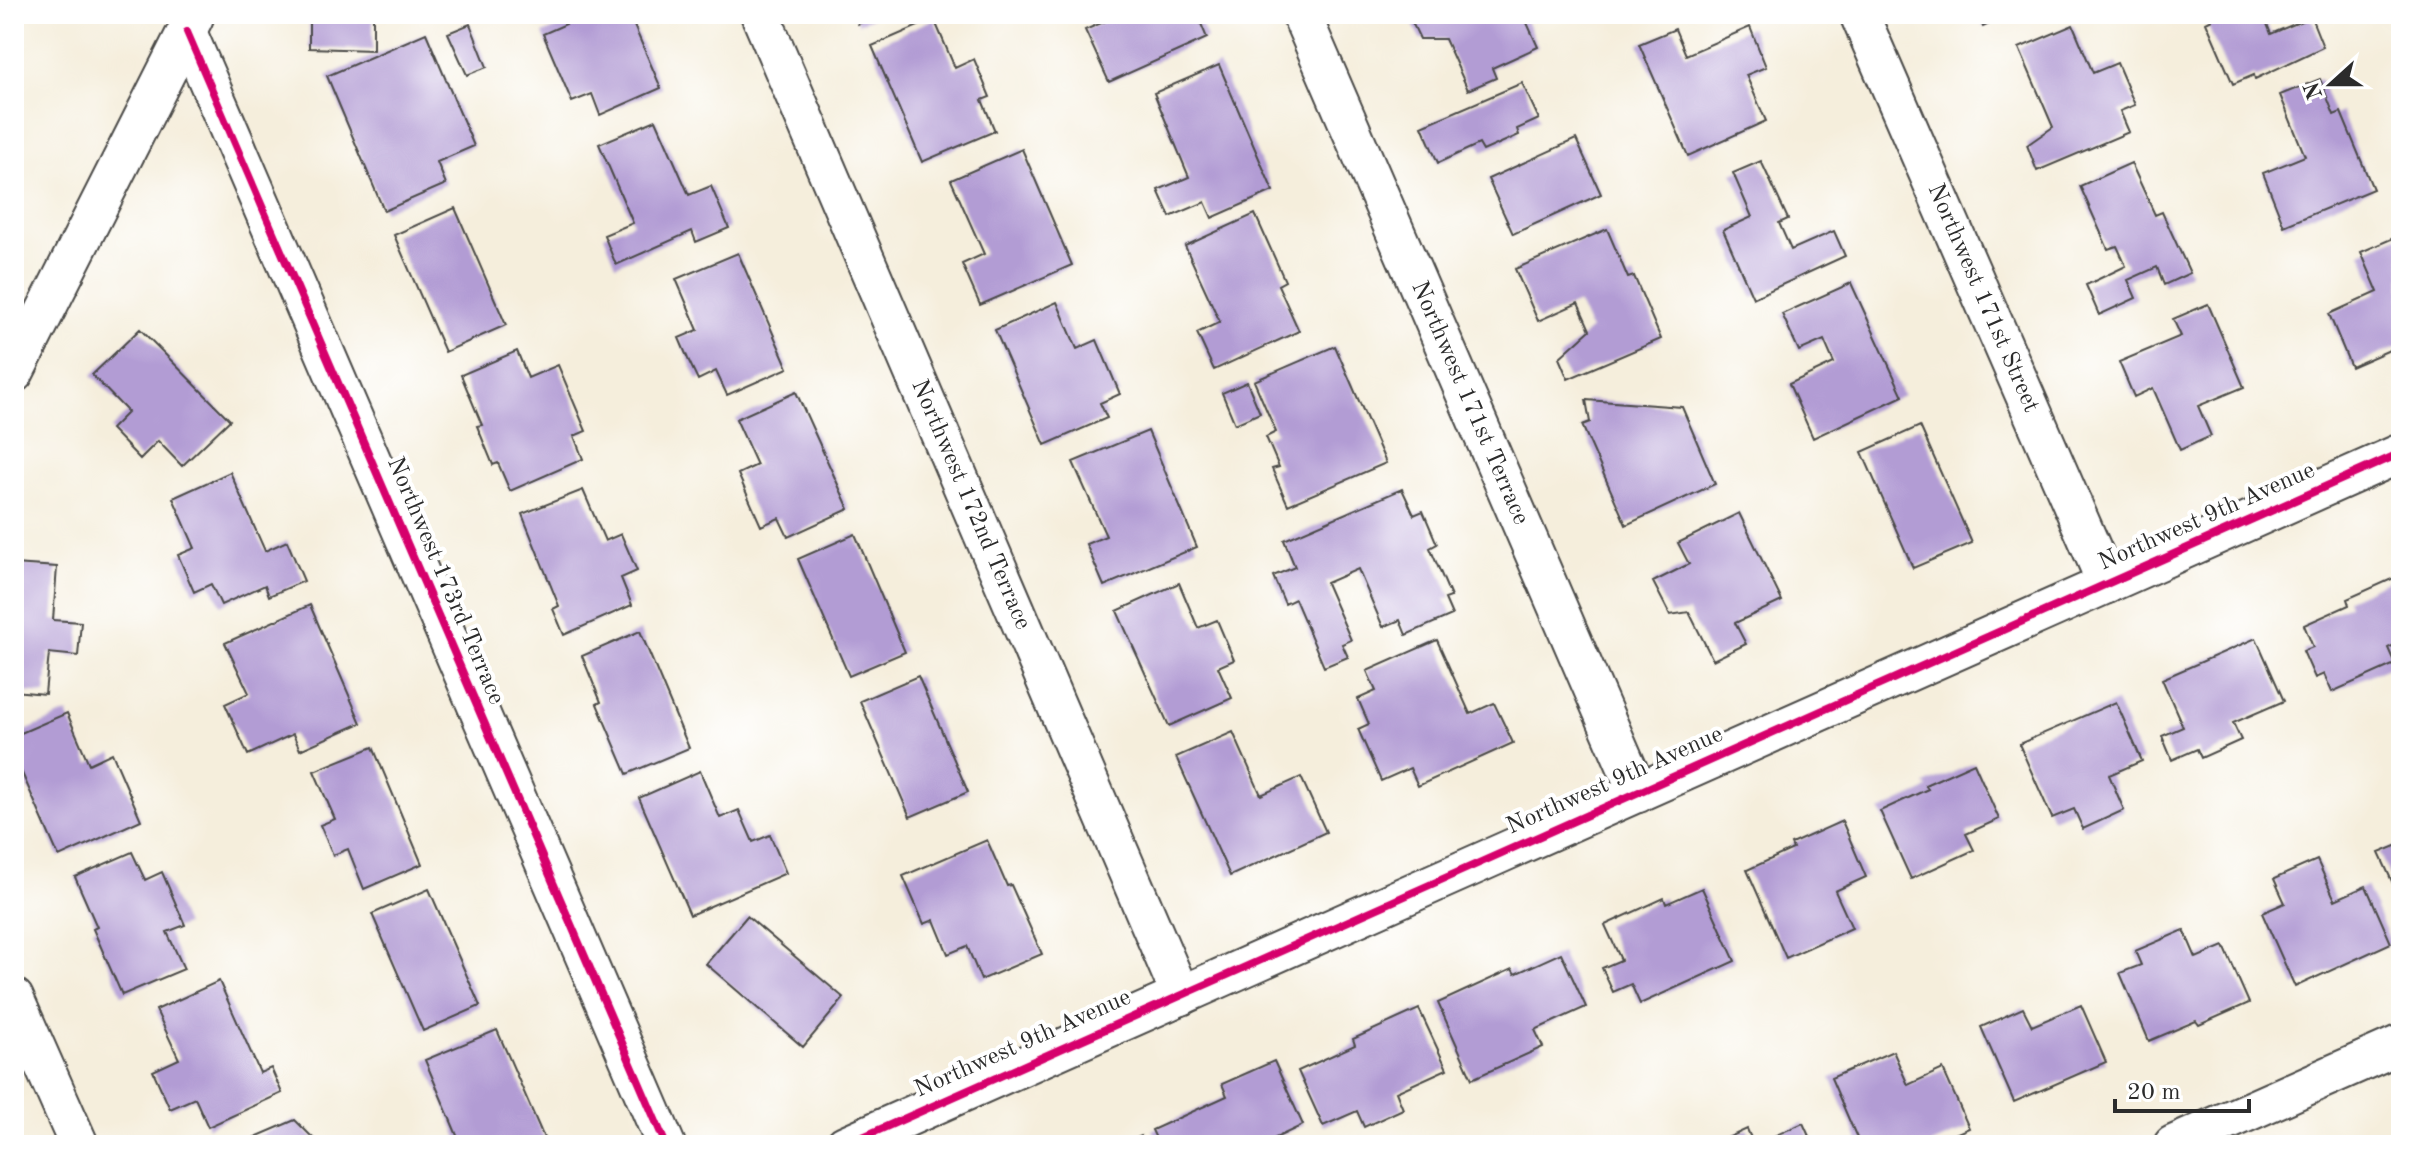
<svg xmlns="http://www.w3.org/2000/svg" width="2415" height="1159" font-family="'Old Standard TT',serif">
<rect width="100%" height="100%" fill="#fff"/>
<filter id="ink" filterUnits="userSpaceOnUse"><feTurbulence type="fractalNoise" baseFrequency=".0125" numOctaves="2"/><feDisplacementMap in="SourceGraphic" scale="16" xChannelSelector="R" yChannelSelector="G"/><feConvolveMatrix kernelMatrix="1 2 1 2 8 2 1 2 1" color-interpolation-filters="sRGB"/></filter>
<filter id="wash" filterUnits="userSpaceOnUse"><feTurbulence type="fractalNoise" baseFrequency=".006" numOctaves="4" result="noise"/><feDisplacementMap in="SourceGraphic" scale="32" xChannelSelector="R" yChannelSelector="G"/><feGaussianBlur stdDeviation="1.8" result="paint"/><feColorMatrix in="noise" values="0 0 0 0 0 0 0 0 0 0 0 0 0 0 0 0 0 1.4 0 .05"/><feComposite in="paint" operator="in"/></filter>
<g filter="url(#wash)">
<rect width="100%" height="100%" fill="#f5eedc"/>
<g id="blocks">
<path fill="#b29cd4" d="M309,14H373V50L309,48Z
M561,14H629L661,88L600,115L592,94L572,102L543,34L566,24Z
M854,14H880L858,24Z
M1122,14H1197L1207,38L1109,82L1085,30Z
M1408,14H1523L1538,47L1492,68L1496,78L1468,90L1445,39H1420Z
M1978,14H2011L1983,27Z
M2210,14H2263L2271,34L2311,17L2323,47L2255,79L2254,75L2233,84L2206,22L2212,19Z
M934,19L955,68L974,59L990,97L982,100L995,131L922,162L872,46Z
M470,24L487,67L467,75L448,33Z
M2073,25L2093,73L2117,63L2135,105L2120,111L2129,132L2037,171L2027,145L2053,127L2019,48Z
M1750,27L1766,67L1746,75L1766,121L1688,156L1639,44L1675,29L1686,55Z
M426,33L474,146L437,162L446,184L384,211L327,76Z
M1219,65L1273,191L1212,218L1205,202L1170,217L1158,190L1189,177L1154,93Z
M2320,79L2334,115L2341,112L2373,189L2284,226L2263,173L2305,156L2280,95Z
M1522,83L1539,119L1517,129L1519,135L1483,151L1479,144L1438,163L1422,126Z
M656,120L689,195L711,186L729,228L696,242L692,231L616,265L604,235L633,223L599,144Z
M1576,139L1601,194L1513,234L1488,179Z
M1022,149L1072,265L980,305L962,264L984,254L951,180Z
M1761,161L1788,219L1779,223L1791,250L1834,231L1845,256L1753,298L1723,230L1752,217L1733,173Z
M2131,163L2155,215L2162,212L2190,273L2164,285L2157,267L2128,280L2136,298L2099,315L2086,285L2126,266L2117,246L2108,249L2080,186Z
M455,208L506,325L445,352L394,235Z
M1255,214L1285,281L1278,285L1299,331L1214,370L1197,333L1220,322L1185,246Z
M1607,229L1628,278L1634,276L1661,339L1568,379L1559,358L1590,330L1578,303L1538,321L1515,269Z
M2398,236L2401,242V345L2351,367L2329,314L2378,292L2361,252Z
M738,253L788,368L727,395L716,371L698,380L688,359L679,338L698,330L676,279Z
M1851,283L1903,396L1813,438L1789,384L1834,363L1824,340L1799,351L1782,314Z
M1057,302L1077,349L1097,340L1120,394L1100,403L1107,418L1045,445L995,330Z
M2208,304L2244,387L2198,406L2211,436L2180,450L2153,388L2134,397L2119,362L2181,336L2173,319Z
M140,329L230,420L182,466L158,441L140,459L111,429L128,412L92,375Z
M1335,346L1386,463L1288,505L1272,469L1279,467L1266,437L1276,432L1254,381Z
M517,351L528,378L558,365L586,431L574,436L583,459L510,491L498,463L493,465L477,426L482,425L461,375Z
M1247,382L1260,413L1235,424L1222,393Z
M796,392L849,509L788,537L779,518L761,526L738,474L757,465L736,419Z
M1586,400L1682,407L1715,484L1626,525L1582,425L1590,422Z
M1920,426L1972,543L1913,568L1862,452Z
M1148,431L1197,547L1104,586L1086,544L1106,536L1073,462Z
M230,472L265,551L287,541L304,581L269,596L265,585L221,605L211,584L194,592L178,555L195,548L173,498Z
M1402,489L1414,515L1423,511L1437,544L1430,548L1451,597L1445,599L1452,615L1406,635L1400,620L1383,627L1358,569L1326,583L1351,640L1342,644L1348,657L1324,667L1295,599L1285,604L1273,576L1295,567L1284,540Z
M583,490L605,541L621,534L637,571L621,578L632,605L564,635L553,609L559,606L522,514Z
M1739,513L1782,601L1735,623L1746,644L1713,660L1689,612L1670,615L1653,582L1689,564L1678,543Z
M855,534L905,652L849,676L798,559Z
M14,564L57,567L53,620L81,622L78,656L49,653L45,694L14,691Z
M2396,577L2401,587V642L2388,648L2395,664L2332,692L2324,674L2315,678L2303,651L2313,647L2304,625L2349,605L2347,599Z
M1179,583L1198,628L1217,620L1234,660L1218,667L1232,698L1169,726L1117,611Z
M310,605L361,723L300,750L293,734L248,755L225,704L249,693L225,643Z
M640,631L689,748L627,774L597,704L601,702L582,656Z
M2256,638L2284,701L2233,723L2241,740L2201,758L2197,749L2172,760L2162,736L2183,727L2162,679Z
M1437,640L1470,714L1494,703L1513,743L1418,786L1410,768L1381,781L1358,729L1369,724L1358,699L1376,691L1367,671Z
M918,676L968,792L910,817L860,701Z
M2116,702L2142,761L2109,775L2124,810L2083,829L2074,809L2052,818L2019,744Z
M67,713L89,764L112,753L141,820L59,857L14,755V736Z
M1233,732L1261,795L1301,777L1326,832L1230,876L1176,757Z
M373,747L422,864L364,889L348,849L333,855L320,825L335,819L314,771Z
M1974,763L1999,819L1966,834L1974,850L1911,879L1880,811L1928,789L1925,785Z
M700,771L720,818L739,810L753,842L770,835L786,873L690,915L639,798Z
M1842,821L1866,877L1835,891L1852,928L1786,958L1747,870L1793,849L1791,844Z
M987,840L1007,886L1011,885L1042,954L981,980L967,946L948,954L934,920L924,924L903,876Z
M2401,844V901L2379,853Z
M132,852L145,880L162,872L185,925L167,932L184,969L122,995L93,929L97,927L75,877Z
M2317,860L2335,900L2366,886L2391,943L2295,987L2262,913L2285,903L2274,879Z
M1702,888L1735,961L1640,1004L1631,984L1613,992L1602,968L1621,960L1605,925L1664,898L1666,904Z
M429,889L480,1006L423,1031L372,914Z
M747,916L844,998L803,1047L706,964Z
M2184,930L2196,958L2224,946L2249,1003L2199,1025L2196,1021L2149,1041L2120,973L2141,965L2135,951Z
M1561,953L1586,1007L1535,1030L1543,1047L1472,1079L1438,1003L1512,969L1515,974Z
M219,981L260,1073L271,1068L282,1093L208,1127L195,1098L170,1109L153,1071L179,1059L156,1010Z
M2081,1005L2106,1062L2014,1102L1981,1027L2023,1008L2032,1026Z
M1419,1009L1447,1069L1396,1092L1403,1109L1364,1127L1357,1111L1323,1126L1298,1071L1355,1045L1353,1039Z
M497,1030L547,1145H461L425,1060Z
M1893,1051L1908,1085L1943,1069L1969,1128L1930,1145H1860L1831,1078Z
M1274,1061L1303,1125L1269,1141L1270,1145H1159L1152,1130L1227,1096L1222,1084Z
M295,1120L320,1145H243L246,1141Z
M1803,1123L1813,1145H1754Z
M1747,1129L1754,1145H1712Z
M1098,1135L1102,1145H1076Z
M1141,1136L1144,1145H1120Z"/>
</g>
</g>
<g filter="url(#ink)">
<use href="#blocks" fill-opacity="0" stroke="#494846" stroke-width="2"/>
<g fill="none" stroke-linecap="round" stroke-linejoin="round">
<g stroke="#494846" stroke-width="42">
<g id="street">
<path id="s1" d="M760,14L1181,996"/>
<path id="s2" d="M1301,14L1638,793"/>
<path id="s3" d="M1859,14L2107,584"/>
<path d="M187,32L666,1145"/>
<path d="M14,373L194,17"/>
<path d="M14,998L79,1145"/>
<path d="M845,1145L2401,453"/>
<path d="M2173,1145L2401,1044"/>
</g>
</g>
<use href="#street" stroke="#fff" stroke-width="38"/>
<g stroke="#fff" stroke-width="13">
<path id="cycleway" d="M187,32L666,1145
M845,1145L2401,453"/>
</g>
<use href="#cycleway" stroke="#d6006c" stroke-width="8"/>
</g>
</g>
<g text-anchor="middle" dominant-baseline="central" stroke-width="8" stroke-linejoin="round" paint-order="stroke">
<g font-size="24" fill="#2b2b2b" stroke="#fff">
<text stroke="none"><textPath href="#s3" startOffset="310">Northwest 171st Street</textPath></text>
<text stroke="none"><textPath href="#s2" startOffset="424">Northwest 171st Terrace</textPath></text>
<text stroke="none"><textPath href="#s1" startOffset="534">Northwest 172nd Terrace</textPath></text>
<text transform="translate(2207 517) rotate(-24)">Northwest 9th Avenue</text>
<text transform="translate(445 581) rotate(67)">Northwest 173rd Terrace</text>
<text transform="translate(1615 781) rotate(-24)">Northwest 9th Avenue</text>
<text transform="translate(1023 1044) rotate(-24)">Northwest 9th Avenue</text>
</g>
</g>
<rect width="2415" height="1159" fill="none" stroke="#fff" stroke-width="48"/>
<g transform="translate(2331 84) rotate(249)" stroke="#ffffff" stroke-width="6" paint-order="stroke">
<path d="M0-6L14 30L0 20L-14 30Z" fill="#2b2b2b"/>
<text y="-12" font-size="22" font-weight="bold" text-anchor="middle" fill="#2b2b2b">N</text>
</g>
<path d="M2115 1099v12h134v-12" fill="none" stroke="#2b2b2b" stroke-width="4"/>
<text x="2127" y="1099" font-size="24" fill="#2b2b2b" stroke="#ffffff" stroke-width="6" paint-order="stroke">20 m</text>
</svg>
